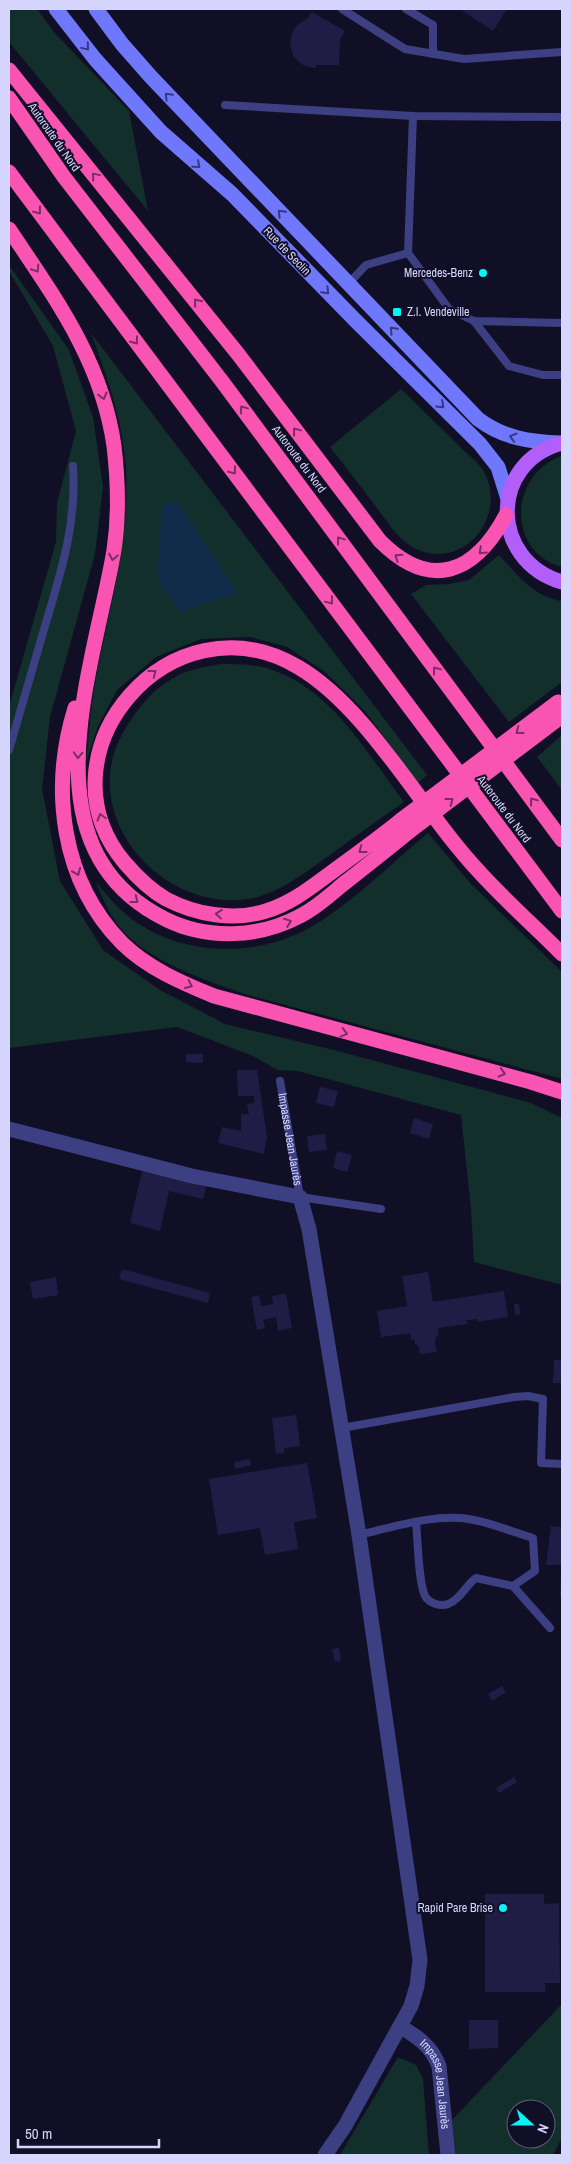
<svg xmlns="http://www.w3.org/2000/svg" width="571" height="2164" font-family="'Archivo Narrow',sans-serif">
<rect width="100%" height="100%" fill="#110f25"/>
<path fill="#132f2b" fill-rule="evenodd" d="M9,9H37L54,32L129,111L148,211L9,42Z
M9,265L69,350L93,417L103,487L95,554L50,717L42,789L60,881L103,950L160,990L225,1024L338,1051L531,1103L562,1118V1285L474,1262L471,1209L461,1115L298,1071L278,1070L253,1056L177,1027L9,1048V707L56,542L57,503L76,431L53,346L9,271Z
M91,333L427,775L418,783L365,711L324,671L287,647L250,637L201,639L156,657L117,690L98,726L86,763C89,737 90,710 95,684C108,611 130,544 126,468C123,421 107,377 91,333Z
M401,389C421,408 440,427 459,446C466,453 477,461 483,470C511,517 459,577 409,545C396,536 386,520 377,508C361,487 346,467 330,447Z
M562,456V567C506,552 509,474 562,456Z
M499,555C518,575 533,597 562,601V682L509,722L411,594L426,585L449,584L469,580Z
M220,664C236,664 251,664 266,668C329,685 367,753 404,802C379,819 354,837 330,855C307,871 285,889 258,897C180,917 95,842 112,761C115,746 124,729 133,717C145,699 158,686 177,676C190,669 206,667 220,664Z
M562,735V790L537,757Z
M428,833L471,884L562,972V1079L248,995C209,982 153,963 124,932C111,918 103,900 96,882C108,897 120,911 136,922C188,958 263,957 316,924C356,899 392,863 428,833Z
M562,2004V2138L553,2155H456L452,2120ZM516,2109H546V2139H516Z
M398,2057L416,2065L423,2079L429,2155H340Z"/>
<path fill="#102a49" d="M177,501L238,593L210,601L181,613L157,579L162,505Z"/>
<path fill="#211c45" d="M460,9H507L493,31Z
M312,12L345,31L340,39L339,65H316V68L309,67L301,64L293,55L290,45L292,33L297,25L307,19Z
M412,306L419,313L415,317L408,309Z
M186,1054H203V1063L186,1062Z
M237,1070H257L267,1137L264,1154L218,1143L222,1127L241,1131V1114H249L247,1104L254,1103V1096H238Z
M320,1087L338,1091L334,1107L316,1103Z
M414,1118L433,1124L429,1139L410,1133Z
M325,1134L327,1150L309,1152L307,1136Z
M337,1151L352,1155L347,1172L333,1168Z
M142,1171L206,1186L203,1199L169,1191L160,1231L130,1223Z
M122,1269L210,1293L208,1303L119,1279Z
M428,1272L433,1302L504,1291L508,1317L477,1322V1319L467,1320L468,1324L438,1328L439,1335L436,1336L435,1343L437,1352L420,1354L418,1346L415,1344L414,1339L411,1340L410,1333L381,1337L377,1311L407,1306L402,1276Z
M56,1277L58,1295L33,1299L30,1282Z
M286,1294L292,1328L278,1331L276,1317L263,1320L265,1328L257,1330L251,1297L259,1295L261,1306L273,1304L272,1296Z
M514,1304H519L520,1314L515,1315Z
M554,1360H562V1383H553Z
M296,1415L300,1446L284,1448V1453L276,1454L272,1418Z
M250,1459L251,1465L235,1469L234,1462Z
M307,1463L317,1518L294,1522L298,1549L265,1555L260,1528L218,1535L209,1479Z
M551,1526L562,1527V1565H546Z
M561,1575H562V1597H560Z
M339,1648L341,1661L335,1662L332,1649Z
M502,1686L506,1692L492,1701L488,1694Z
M514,1777L517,1782L499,1793L496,1788Z
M485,1894H544V1904L559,1903L560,1983H545V1992H485Z
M469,2020H498V2048L469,2049Z"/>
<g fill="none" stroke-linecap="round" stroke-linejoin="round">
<g stroke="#3c4082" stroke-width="8">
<path d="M342,9L405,49L464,59L562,52"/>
<path d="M406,9L433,25V54"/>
<path d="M225,105L413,116L562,117"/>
<path d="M408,253L413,116"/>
<path d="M349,283L366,265L408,253L449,309L474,321L562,323"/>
<path d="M474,321L509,366L543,375H562"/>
<path d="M9,750C21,709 33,667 45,626C61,572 77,523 73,466"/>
<path id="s1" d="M280,1081L300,1197L381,1209"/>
<path d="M342,1428L514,1397L528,1396L543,1399L541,1463L562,1464"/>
<path d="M359,1535C393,1527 439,1512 474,1520C494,1524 513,1532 533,1538L535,1571L513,1586L476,1578C465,1586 461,1599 448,1604C440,1607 429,1603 425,1596C418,1580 418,1541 416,1522"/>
<path d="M513,1586L550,1628"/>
</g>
<g stroke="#3c4082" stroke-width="15">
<path d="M9,1129L192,1176L300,1197L309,1229L359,1535L420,1960L417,1986L411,2006L345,2126L325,2155"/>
<path id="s2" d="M401,2027C418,2037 432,2047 439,2066L448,2155"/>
</g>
<path stroke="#6f78fb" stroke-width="15" d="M56,9L95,59L161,132L232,194L355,320L480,444L498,467L508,499
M96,9L122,44L151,77L478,419C503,438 530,442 561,443"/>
<path stroke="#b25ffa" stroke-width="15" d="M562,443C488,463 490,561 562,582"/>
<path stroke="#fa54b3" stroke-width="15" d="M9,70L238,354L380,541C431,592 475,573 506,515
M9,98L64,177L221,380L562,840
M9,172L562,911
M9,229C55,298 102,361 114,446C118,480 119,517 114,550C94,669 22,848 165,919C207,940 259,938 300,916C316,908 329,896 342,885C365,867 388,849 411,830
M75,708C50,789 61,881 122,943C147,968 182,983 214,996L531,1082L562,1092
M401,820C380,837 358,853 336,869C314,885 293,903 266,911C234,921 196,915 166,899C150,890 137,877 125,863C33,754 171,592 298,667C360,703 411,790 456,845C488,885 526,918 562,954"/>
<path stroke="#fa54b3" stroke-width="15" d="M401,820L558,702
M411,830L562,716"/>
</g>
<defs><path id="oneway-chevron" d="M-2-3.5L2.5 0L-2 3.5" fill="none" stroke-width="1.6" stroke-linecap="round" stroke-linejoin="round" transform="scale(1.25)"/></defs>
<g stroke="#37397b">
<use href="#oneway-chevron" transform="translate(86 47) rotate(50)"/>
<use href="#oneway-chevron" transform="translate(168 96) rotate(-134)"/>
<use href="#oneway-chevron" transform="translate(197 165) rotate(41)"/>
<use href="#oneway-chevron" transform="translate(281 213) rotate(-134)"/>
<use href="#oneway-chevron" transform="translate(326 291) rotate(46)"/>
<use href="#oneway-chevron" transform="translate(393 330) rotate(-133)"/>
<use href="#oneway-chevron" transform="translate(441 405) rotate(43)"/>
<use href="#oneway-chevron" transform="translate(513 437) rotate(-164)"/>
</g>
<g stroke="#7a2e65">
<use href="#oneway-chevron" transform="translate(95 176) rotate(-130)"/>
<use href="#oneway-chevron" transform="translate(38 211) rotate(53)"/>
<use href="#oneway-chevron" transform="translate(36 269) rotate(57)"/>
<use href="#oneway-chevron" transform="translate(197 302) rotate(-129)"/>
<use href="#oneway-chevron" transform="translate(135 341) rotate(53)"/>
<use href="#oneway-chevron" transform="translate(103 396) rotate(75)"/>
<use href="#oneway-chevron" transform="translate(243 409) rotate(-127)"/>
<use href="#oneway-chevron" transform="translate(296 431) rotate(-127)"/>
<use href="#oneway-chevron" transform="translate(233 471) rotate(53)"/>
<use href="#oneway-chevron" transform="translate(340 540) rotate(-127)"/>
<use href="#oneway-chevron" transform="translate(482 551) rotate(136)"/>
<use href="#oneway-chevron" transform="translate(113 557) rotate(101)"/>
<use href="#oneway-chevron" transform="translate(398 557) rotate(-146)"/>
<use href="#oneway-chevron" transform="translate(330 601) rotate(53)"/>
<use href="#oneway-chevron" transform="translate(436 670) rotate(-127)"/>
<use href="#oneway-chevron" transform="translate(153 673) rotate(-38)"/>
<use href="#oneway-chevron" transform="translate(519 731) rotate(143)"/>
<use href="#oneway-chevron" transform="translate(78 755) rotate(93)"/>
<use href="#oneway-chevron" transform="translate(450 801) rotate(-37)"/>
<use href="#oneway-chevron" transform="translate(533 801) rotate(-127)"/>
<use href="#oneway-chevron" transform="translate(101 817) rotate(-106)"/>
<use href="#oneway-chevron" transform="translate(362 850) rotate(143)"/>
<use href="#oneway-chevron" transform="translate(77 872) rotate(68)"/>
<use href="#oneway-chevron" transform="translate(135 900) rotate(38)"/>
<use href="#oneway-chevron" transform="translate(219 914) rotate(-174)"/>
<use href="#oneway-chevron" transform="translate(288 922) rotate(-21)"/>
<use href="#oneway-chevron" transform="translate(189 985) rotate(25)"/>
<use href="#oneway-chevron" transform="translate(344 1033) rotate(15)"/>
<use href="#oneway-chevron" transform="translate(502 1073) rotate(15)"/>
</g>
<g fill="#08f5f7" stroke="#110f25" stroke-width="2">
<circle cx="483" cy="273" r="5"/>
<rect x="392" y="307" width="10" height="10" rx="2.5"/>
<circle cx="503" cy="1908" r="5"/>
</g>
<g text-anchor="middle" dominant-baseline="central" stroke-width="4" stroke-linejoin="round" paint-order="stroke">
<g font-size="12" fill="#d5d5fe" stroke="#110f25">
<text transform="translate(54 137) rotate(55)">Autoroute du Nord</text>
<text transform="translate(287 251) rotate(46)">Rue de Seclin</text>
<text transform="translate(299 459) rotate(53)">Autoroute du Nord</text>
<text transform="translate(504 809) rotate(53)">Autoroute du Nord</text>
<text stroke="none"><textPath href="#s1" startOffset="59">Impasse Jean Jaurès</textPath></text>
<text stroke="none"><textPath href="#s2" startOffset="72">Impasse Jean Jaurès</textPath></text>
</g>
<g font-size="12" fill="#d5d5fe" stroke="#110f25" text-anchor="end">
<text x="473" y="273">Mercedes-Benz</text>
<text x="407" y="312" text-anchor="start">Z.I. Vendeville</text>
<text x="493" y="1908">Rapid Pare Brise</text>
</g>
</g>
<rect width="571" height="2164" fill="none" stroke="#d5d5fe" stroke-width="20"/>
<g transform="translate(531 2124) rotate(111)"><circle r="24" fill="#110f25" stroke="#5f5e7c"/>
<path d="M0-4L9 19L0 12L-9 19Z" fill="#08f5f7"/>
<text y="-8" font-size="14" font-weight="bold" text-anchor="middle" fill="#d5d5fe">N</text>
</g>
<path d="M18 2139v8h141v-8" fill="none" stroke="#d5d5fe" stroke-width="2.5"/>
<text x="25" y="2139" font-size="15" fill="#d5d5fe" stroke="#110f25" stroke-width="4" paint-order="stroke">50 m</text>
</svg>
